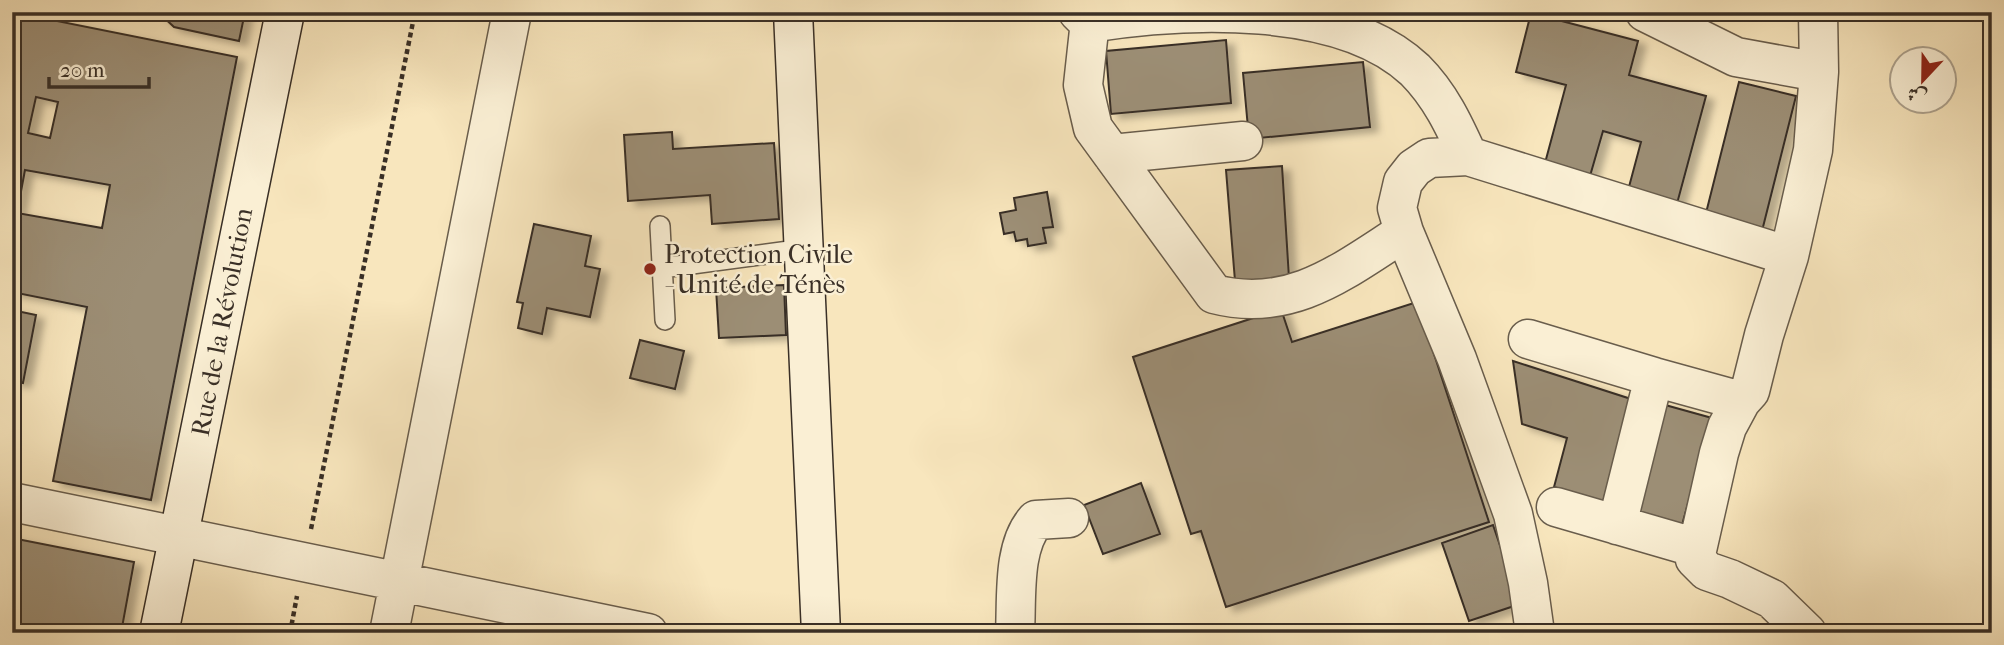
<svg xmlns="http://www.w3.org/2000/svg" width="2004" height="645" font-family="'IM FELL French Canon',Amiri,serif">
<defs>
<filter id="shadow"><feDropShadow dx="8" dy="4.5" stdDeviation="3.5" flood-color="#0004"/></filter>
</defs>
<rect width="100%" height="100%" fill="#f8e6bd"/>
<filter id="stains"><feTurbulence type="fractalNoise" baseFrequency=".00286" numOctaves="4"/><feColorMatrix values="0 0 0 0 .2 0 0 0 0 .09 0 0 0 0 .02 0 0 0 .5 -.17"/></filter>
<radialGradient id="worn" r=".72"><stop offset=".6" stop-color="#630" stop-opacity="0"/><stop offset="1" stop-color="#630" stop-opacity=".3"/></radialGradient>
<path fill="#9c8e75" stroke="#392f26" stroke-width="2" fill-rule="evenodd" filter="url(#shadow)" d="M12,12H33L32,16L237,57L151,500L53,481L87,307L12,292ZM36,97L58,102L50,138L28,133ZM25,170L110,185L102,228L17,213Z
M158,12H245L239,41L174,27Z
M1531,13L1638,41L1629,75L1706,96L1675,211L1626,198L1641,142L1603,131L1590,176L1545,163L1566,85L1516,72Z
M1226,40L1231,103L1111,114L1106,51Z
M1363,62L1370,127L1249,139L1243,73Z
M1739,82L1796,96L1762,231L1705,217Z
M672,132L673,149L774,143L779,219L712,224L710,195L628,201L624,135Z
M1282,166L1289,278L1235,281L1226,170Z
M1047,192L1053,227L1043,228L1046,243L1028,246L1027,239L1016,241L1014,232L1004,234L1000,213L1016,210L1014,198Z
M534,224L591,236L585,266L600,269L590,317L547,308L542,334L518,328L523,303L517,302Z
M784,285L786,335L719,338L716,288Z
M1417,302L1489,522L1226,607L1201,531L1191,534L1133,357L1281,309L1292,342Z
M12,310L36,315L23,383L12,381Z
M640,340L684,351L675,389L630,378Z
M1513,361L1631,399L1603,502L1554,487L1567,438L1522,424Z
M1658,403L1712,418L1682,525L1628,510Z
M1141,483L1160,534L1103,554L1084,505Z
M1493,525L1520,604L1469,621L1442,543Z
M12,538L134,562L121,633H12Z"/>
<g fill="none" stroke-linecap="round" stroke-linejoin="round">
<g stroke="#695d4c" stroke-width="22">
<path id="lane" d="M660,226L665,320
M662,268L804,249"/>
</g>
<g stroke="#695d4c" stroke-width="41">
<path id="street" d="M1078,12L1089,23C1184,8 1341,0 1415,70C1440,95 1454,125 1468,156
M1091,12L1083,85L1093,128L1214,294C1291,314 1343,271 1404,232
M1645,12L1736,57L1819,72L1813,150L1789,256L1764,335L1750,391L1741,401L1727,427L1719,453L1695,559L1707,571L1730,579L1772,599L1807,633
M1818,12L1819,72
M1112,154L1243,141
M1528,339L1654,377
M12,502L648,633
M1556,507L1697,548
M1617,525L1654,377L1741,401
M389,633L512,12
M1015,633C1017,598 1012,546 1036,520L1069,518
M1535,633L1528,583L1513,514L1457,359L1404,232L1397,208L1403,182L1414,168L1429,158L1468,156L1789,256"/>
</g>
<g stroke="#392f26" stroke-width="41">
<path id="secondary" d="M793,12L821,633
M159,633L285,12"/>
</g>
<path stroke="#392f26" stroke-width="4.5" stroke-dasharray="5 3.5" stroke-linecap="butt" d="M311,529L415,12
M290,633L297,596"/>
<use href="#lane" stroke="#faefd4" stroke-width="19"/>
<use href="#street" stroke="#faefd4" stroke-width="38"/>
<use href="#secondary" stroke="#faefd4" stroke-width="38"/>
</g>
<circle fill="#8f2418" stroke="#faefd4" stroke-width="2.5" cx="650" cy="269" r="7"/>
<g text-anchor="middle" dominant-baseline="central" stroke-width="5" stroke-linejoin="round" paint-order="stroke">
<g font-size="26" fill="#392f26" stroke="#faefd4" text-anchor="start">
<text x="664" y="254">Protection Civile<tspan x="664" dy="30">- Unité de Ténès</tspan></text>
</g>
<g font-size="26" fill="#392f26" stroke="#faefd4">
<text transform="translate(222 322) rotate(-79)">Rue de la Révolution</text>
</g>
</g>
<rect width="2004" height="645" fill="none" stroke="#f8e6bd" stroke-width="42"/>
<rect x="14" y="14" width="1976" height="617" fill="none" stroke="#392f26" stroke-width="3.5"/>
<rect x="21" y="21" width="1962" height="603" fill="none" stroke="#392f26" stroke-width="2"/>
<g transform="translate(1923 80) rotate(202)"><circle r="33" fill="#faefd4" stroke="#ada28e" stroke-width="2"/>
<path d="M0-5L12 26L0 18L-12 26Z" fill="#8f2418"/>
<text y="-10" font-size="19" font-weight="bold" text-anchor="middle" fill="#392f26">ش</text>
</g>
<path d="M49 77v10h100v-10" fill="none" stroke="#392f26" stroke-width="3.5"/>
<text x="60" y="77" font-size="21" fill="#392f26" stroke="#faefd4" stroke-width="5" paint-order="stroke">20 m</text>
<rect width="100%" height="100%" filter="url(#stains)"/>
<rect width="100%" height="100%" fill="url(#worn)"/>
</svg>
